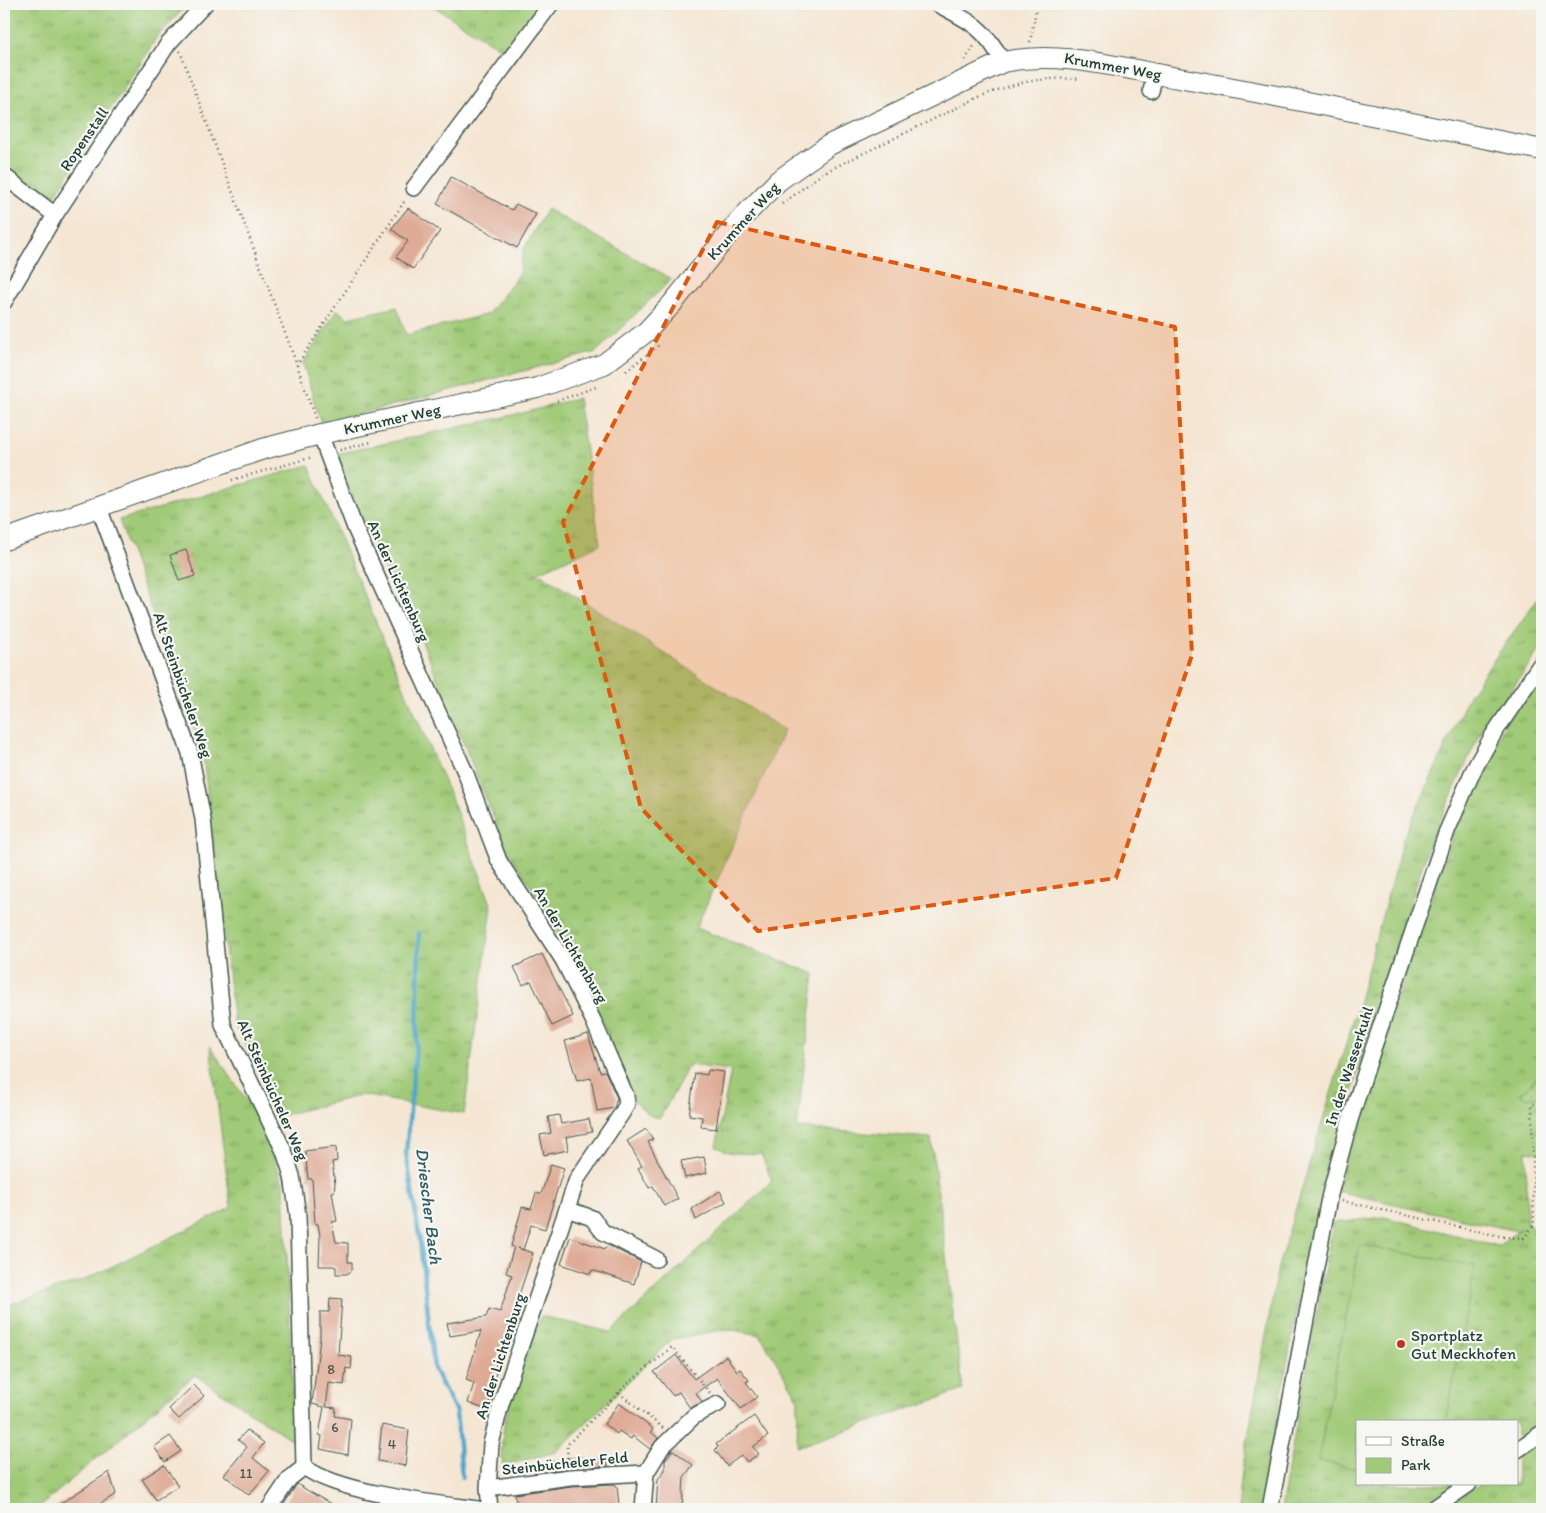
<svg xmlns="http://www.w3.org/2000/svg" width="1546" height="1513" font-family="Itim,sans-serif">
<defs>
<pattern id="grass-tufts" width="24" height="20" patternUnits="userSpaceOnUse" patternTransform="scale(1.25)"><rect width="24" height="20" fill="#a0ca77"/><path d="M3 7l-1-3M5 7V3M7 7l1-3M15 17l-1-3M17 17v-4M19 17l1-3" fill="none" stroke="#82a562"/></pattern>
<pattern id="garden-dots" width="8" height="8" patternUnits="userSpaceOnUse" patternTransform="scale(1.25)"><rect width="8" height="8" fill="#a0ca77"/><path d="M2 2h.1M6 6h.1" fill="none" stroke="#82a562" stroke-width="1.8" stroke-linecap="round"/></pattern>
</defs>
<rect width="100%" height="100%" fill="#f6f6f2"/>
<filter id="ink" filterUnits="userSpaceOnUse"><feTurbulence type="fractalNoise" baseFrequency=".02" numOctaves="2"/><feDisplacementMap in="SourceGraphic" scale="10" xChannelSelector="R" yChannelSelector="G"/><feConvolveMatrix kernelMatrix="1 2 1 2 8 2 1 2 1" color-interpolation-filters="sRGB"/></filter>
<filter id="wash" filterUnits="userSpaceOnUse"><feTurbulence type="fractalNoise" baseFrequency=".0096" numOctaves="4" result="noise"/><feDisplacementMap in="SourceGraphic" scale="20" xChannelSelector="R" yChannelSelector="G"/><feGaussianBlur stdDeviation="1.12" result="paint"/><feColorMatrix in="noise" values="0 0 0 0 0 0 0 0 0 0 0 0 0 0 0 0 0 1.4 0 .05"/><feComposite in="paint" operator="in"/></filter>
<g filter="url(#wash)">
<rect width="100%" height="100%" fill="#f5e6d3"/>
<path fill="url(#grass-tufts)" stroke="#608456" d="M4,4H188L157,37L51,201L4,166Z
M430,4H539L504,51Z
M547,209L672,279L596,352L321,424L303,363L337,310L348,318L397,307L406,335L488,314L518,276L524,249Z
M578,398L600,544L530,576L541,574L784,730L696,928L815,974L797,1128L931,1138L963,1390L797,1447L798,1398L760,1335L728,1329L672,1339L556,1452L503,1466C495,1422 526,1358 541,1316L611,1332L772,1181L761,1154L732,1153L716,1147L731,1070L689,1065L660,1118L651,1116L634,1101L593,999L530,884L507,850L417,629L386,572L344,478L337,454L527,412Z
M309,465L454,805L492,907L464,1114L362,1095L283,1115L234,1024L203,754L119,520Z
M1542,592V646L1478,737L1429,845L1373,1016L1304,1270L1261,1509H1238L1242,1471L1278,1267L1357,1008L1403,839L1469,695Z
M1542,671V1072L1521,1094L1525,1098L1542,1095V1153L1526,1151L1527,1224L1542,1234V1425L1517,1443V1422H1357V1484H1459L1423,1509H1281L1333,1223L1384,1217L1498,1246L1522,1228L1517,1231L1336,1191L1376,1060L1456,825L1503,727Z
M210,1046L258,1118L284,1185L295,1442L195,1375L37,1509H4V1306L84,1280L231,1208Z
M1542,1439V1509H1441L1480,1484H1517V1457Z"/>
<path fill="#a0ca77" stroke="#608456" d="M1360,1245L1475,1266L1446,1422H1357V1469L1318,1461Z"/>
<path fill="url(#garden-dots)" stroke="#608456" d="M1542,1072V1095L1525,1098L1521,1094Z"/>
<g fill="none" stroke-linecap="round" stroke-linejoin="round">
<path stroke="#4ea9cc" stroke-width="4.5" d="M419,933L417,1037L406,1153L420,1241L434,1369L456,1412L462,1477"/>
</g>
<g id="blocks">
<path fill="#dfab96" d="M451,177L512,210L516,204L536,214L517,248L437,204Z
M408,208L440,231L413,269L396,257L408,241L391,229Z
M186,550L195,576L179,581L170,555Z
M542,954L573,1016L552,1026L531,981L523,985L514,967Z
M588,1034L600,1072L605,1071L617,1098L614,1108L597,1111L591,1078L577,1081L565,1041Z
M708,1070L724,1072L716,1129L701,1127L702,1117L689,1115L695,1073L707,1075Z
M559,1115L561,1124L589,1119L592,1132L566,1137L568,1150L544,1155L540,1135L551,1133L548,1117Z
M646,1129L653,1139L648,1142L678,1199L664,1206L653,1186L649,1188L638,1168L642,1166L627,1141Z
M336,1147L337,1161L332,1162L335,1184L334,1192H332L337,1221L332,1222L336,1242L348,1243V1262H352V1270L347,1274H336V1267L333,1266H319L320,1236L318,1224H315L312,1179H308L305,1151Z
M704,1157L707,1173L685,1178L681,1161Z
M551,1164L564,1168L545,1229L531,1225L523,1250L518,1248L533,1253L495,1367H498L491,1387L494,1388L487,1410L468,1403L474,1383L466,1380L481,1331L450,1336L447,1323L486,1317L489,1309L500,1312L512,1275L506,1273L514,1247L511,1246L522,1207L531,1209L536,1193L541,1194Z
M720,1191L726,1202L696,1220L692,1209Z
M570,1237L605,1249L608,1245L641,1262L634,1284L592,1270L590,1274L561,1264Z
M330,1298L342,1299L338,1355L352,1357L351,1369L346,1368L344,1385L329,1383L326,1407L336,1408L335,1416L351,1419L348,1455L320,1449L322,1436L319,1435L324,1407L312,1404L320,1338V1312H329Z
M676,1355L694,1379L726,1356L737,1371L740,1369L749,1380L746,1382L757,1397L741,1409L717,1378L696,1393L702,1402L690,1408L679,1392L673,1396L654,1372Z
M194,1385L204,1396L179,1419L169,1409Z
M619,1403L653,1429L651,1432L658,1438L650,1449L633,1436L631,1439L619,1431L617,1434L604,1424Z
M754,1416L768,1436L753,1447L759,1454L747,1462L742,1455L727,1466L715,1450L718,1447L716,1444Z
M382,1425L409,1430L405,1466L378,1461Z
M247,1430L264,1443L253,1458L269,1471L249,1495L224,1475L247,1447L238,1440Z
M170,1436L181,1451L165,1462L154,1447Z
M673,1450L693,1465L684,1477L682,1509H656L658,1479L665,1470V1460Z
M582,1457V1461L607,1458L608,1466L553,1470L551,1462Z
M164,1465L178,1486L156,1500L142,1479Z
M109,1472L116,1494L92,1509H52Z
M297,1484L310,1492L340,1509H281Z
M614,1484L617,1486L619,1505L612,1506V1509H517L515,1494L571,1486Z"/>
</g>
</g>
<g filter="url(#ink)">
<use href="#blocks" fill-opacity="0" stroke="#3f564c" stroke-width="1"/>
<g fill="none" stroke-linecap="round" stroke-linejoin="round">
<g stroke="#3f564c" stroke-width="18">
<path id="minor" d="M937,4C970,21 985,28 1003,62
M1151,91L1155,74
M4,176L55,215
M414,188L551,4
M4,302L55,215L168,44L205,4
M320,434L355,528L466,774L499,861L563,960L593,1020L626,1096L627,1104L622,1113L577,1179L501,1404L491,1444L488,1488L490,1509
M98,505L190,753L203,819L223,1025L284,1151L292,1176L298,1215L304,1467C339,1493 433,1503 478,1509
M567,1209L592,1218L603,1232L656,1259
M1517,1450L1542,1433
M488,1488L570,1477L646,1473
M269,1509L289,1479L304,1467
M643,1509L646,1473L662,1447L694,1416L718,1404
M1270,1509L1329,1198L1350,1120L1373,1049L1447,831L1473,771L1493,735L1542,662
M1433,1509L1469,1484"/>
</g>
<g stroke="#3f564c" stroke-width="22">
<path id="major" d="M4,540L263,449L320,434L537,388L604,364L646,332L672,304L739,221L778,181L829,145L1003,62C1061,50 1120,68 1178,78C1300,99 1421,125 1542,150"/>
</g>
<path stroke="#3f564c" stroke-width="2.5" stroke-dasharray="1 4" stroke-linecap="butt" d="M1030,42L1037,4
M180,51L297,365
M965,60L974,46
M979,97C1017,82 1039,77 1081,79
M782,204L823,173L979,97
M626,371L659,345
M557,401L596,387
M315,418L297,365L406,199
M340,450L371,442
M232,480L313,457
M1342,1201L1504,1237L1524,1238L1534,1225L1532,1104L1542,1102
M619,1393L663,1428
M568,1463L567,1445L623,1388L672,1347L710,1393"/>
<use href="#minor" stroke="#fff" stroke-width="15"/>
<use href="#major" stroke="#fff" stroke-width="20"/>
</g>
</g>
<path fill="#de580e" fill-opacity="0.2" stroke="#de580e" stroke-width="4" stroke-dasharray="10 6" stroke-linejoin="round" d="M717,222L1175,327L1192,655L1116,878L758,931L641,808L563,522Z"/>
<circle fill="#c8321e" stroke="#f6f6f2" stroke-width="2" cx="1401" cy="1344" r="5"/>
<g text-anchor="middle" dominant-baseline="central" stroke-width="4.5" stroke-linejoin="round" paint-order="stroke">
<g font-size="14" fill="#4f584c">
<text x="331" y="1369">8</text>
<text x="335" y="1427">6</text>
<text x="392" y="1444">4</text>
<text x="246" y="1473">11</text>
</g>
<g font-size="16" fill="#1f3d34" stroke="#f6f6f2">
<text transform="translate(1113 66) rotate(10)">Krummer Weg</text>
<text transform="translate(84 139) rotate(-56)">Ropenstall</text>
<text transform="translate(743 221) rotate(-48)">Krummer Weg</text>
<text transform="translate(392 419) rotate(-12)">Krummer Weg</text>
<text transform="translate(399 581) rotate(66)">An der Lichtenburg</text>
<text transform="translate(183 685) rotate(71)">Alt Steinbücheler Weg</text>
<text transform="translate(571 945) rotate(60)">An der Lichtenburg</text>
<text transform="translate(1349 1066) rotate(-72)">In der Wasserkuhl</text>
<text transform="translate(273 1090) rotate(66)">Alt Steinbücheler Weg</text>
<text transform="translate(500 1356) rotate(-72)">An der Lichtenburg</text>
<text transform="translate(565 1463) rotate(-6)">Steinbücheler Feld</text>
</g>
<g font-size="16" fill="#1f3d34" stroke="#f6f6f2" text-anchor="start">
<text x="1411" y="1335">Sportplatz<tspan x="1411" dy="18">Gut Meckhofen</tspan></text>
</g>
<g font-size="18" font-style="italic" fill="#2d5d62" stroke="#f6f6f2">
<text transform="translate(429 1206) rotate(83)">Driescher Bach</text>
</g>
</g>
<rect width="1546" height="1513" fill="none" stroke="#f6f6f2" stroke-width="20"/>
<rect x="1356" y="1420" width="162" height="65" fill="#f6f6f2" stroke="#a0aca6"/>
<rect x="1366" y="1437" width="25" height="8" fill="#ffffff" stroke="#a0aca6"/>
<text x="1401" y="1446" font-size="15" fill="#1f3d34">Straße</text>
<rect x="1366" y="1458" width="25" height="15" fill="#a0ca77" stroke="#a0aca6"/>
<text x="1401" y="1470" font-size="15" fill="#1f3d34">Park</text>
</svg>
